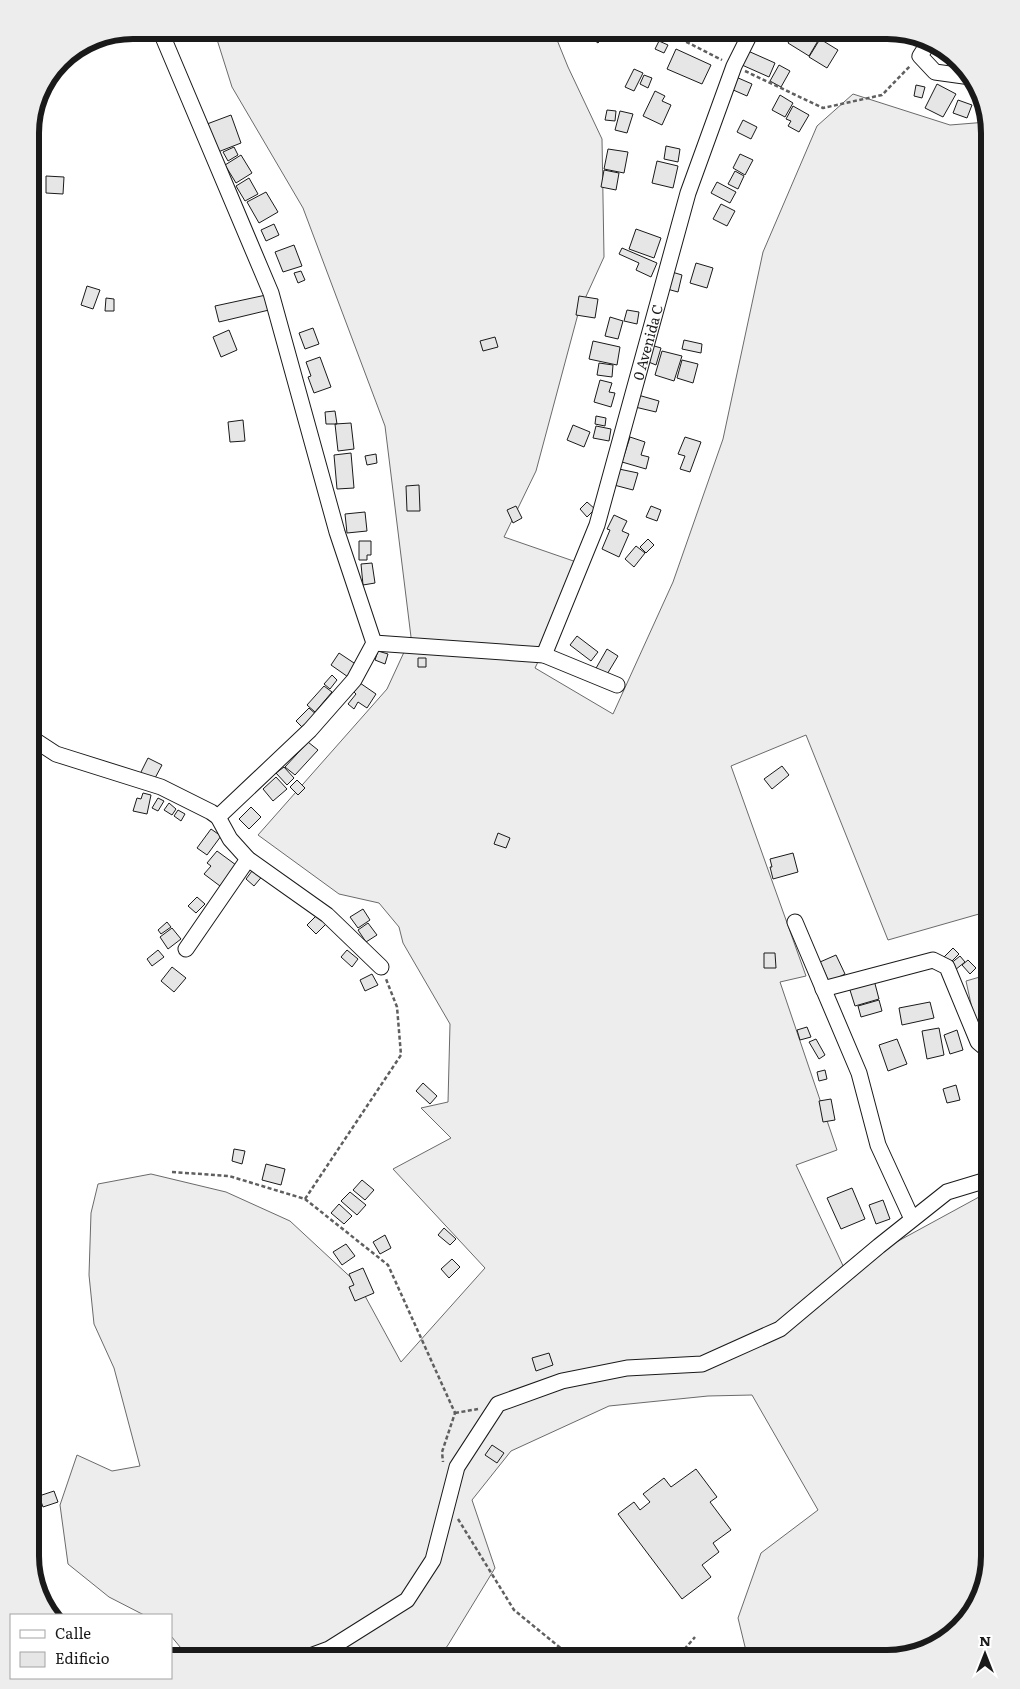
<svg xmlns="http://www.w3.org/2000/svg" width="1020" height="1689" font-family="Literata,serif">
<rect width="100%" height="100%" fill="#fff"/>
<path fill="#ededed" stroke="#6a6a6a" d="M214,30H553L568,67L602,139L604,257L578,314L536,471L504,537L585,565L535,668L613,714L673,582L723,439L763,252L817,126L853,94L950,125L987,122L990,133V922L986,912L888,940L806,735L731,766L806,976L780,982L837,1150L796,1165L845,1270L990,1191V1556L976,1608L933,1648L887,1659H748L738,1618L761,1553L818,1510L752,1395L708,1396L609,1406L511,1451L472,1500L495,1568L448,1645L438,1659H190L171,1636V1615H144L109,1597L68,1564L60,1505L77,1455L112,1471L140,1466L114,1368L94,1324L89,1275L91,1213L98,1184L151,1174L226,1192L290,1221L359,1285L401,1362L485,1268L393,1169L451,1138L421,1108L448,1102L450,1024L403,943L399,927L379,903L339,894L258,835L387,689L411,637L385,426L303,208L232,87Z
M990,974V1021L975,1022L966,981Z"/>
<path fill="#e6e6e6" stroke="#1a1a1a" d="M591,30H608L598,43L587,35Z
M796,30H805L819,39L809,56L788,43Z
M820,39L838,50L827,68L809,57Z
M659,41L668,45L664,53L655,49Z
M676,49L711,65L702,84L667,69Z
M748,51L775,63L769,77L742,65Z
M779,65L790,71L781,87L770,81Z
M634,69L643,73L634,91L625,87Z
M644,75L652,78L648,88L640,84Z
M736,77L752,84L747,96L731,89Z
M937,84L956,94L943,117L925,108Z
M916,85L925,87L922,98L914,96Z
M655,91L665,96L662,101L671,105L662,125L643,116Z
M780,95L793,103L785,117L772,110Z
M958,100L972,105L967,118L953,113Z
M793,106L809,115L799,132L788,126L791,121L786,119Z
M607,110L616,111L615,121L605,120Z
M620,111L633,114L627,133L615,130Z
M231,115L241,143L218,152L207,124Z
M743,120L757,127L751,139L737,132Z
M666,146L680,149L678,162L664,159Z
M234,147L238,155L228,161L223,152Z
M608,149L628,152L624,173L604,169Z
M740,154L753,160L745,175L733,168Z
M241,155L252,173L236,183L225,165Z
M657,161L678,166L673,188L652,183Z
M604,170L619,173L616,190L601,187Z
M735,171L744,176L738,189L728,184Z
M46,176L64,177L63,194L46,193Z
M249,178L258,194L245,201L236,186Z
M717,182L736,192L730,203L711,193Z
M266,192L278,212L259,223L247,202Z
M721,204L735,211L727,226L713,219Z
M274,224L279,235L266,241L261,230Z
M636,229L661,238L654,258L629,249Z
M35,240L41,250L30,256V242Z
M294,245L302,266L283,272L275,252Z
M622,248L657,263L651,277L636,270L639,263L619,254Z
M696,263L713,268L707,288L690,283Z
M301,271L305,280L298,283L294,273Z
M672,272L682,275L678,292L667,289Z
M87,286L100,290L93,309L81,305Z
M266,295L269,310L219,322L215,306Z
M579,296L598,299L595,318L576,315Z
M106,298L114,299V311H105Z
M627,310L639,312L637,324L624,321Z
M610,317L623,321L618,339L605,336Z
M313,328L319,344L305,349L299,333Z
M229,330L237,350L221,357L213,337Z
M495,337L498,347L483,351L480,341Z
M684,340L702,344L701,353L682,349Z
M593,341L620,347L617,365L589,359Z
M651,345L661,348L656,365L646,361Z
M662,351L682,356L674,381L655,375Z
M320,357L331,387L314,393L308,377L311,376L306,362Z
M682,360L698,364L693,383L677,378Z
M599,363L613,365L612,377L597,375Z
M600,380L612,383L609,392L615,393L611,407L594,402Z
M638,395L659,401L656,412L635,407Z
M335,411L337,424H326L325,412Z
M596,416L606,418L605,426L595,424Z
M243,420L245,441L230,442L228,422Z
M351,423L354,449L338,451L335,424Z
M573,425L590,432L584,447L567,440Z
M596,426L611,429L609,441L593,438Z
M630,437L645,442L641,455L649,457L646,469L622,462Z
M685,437L701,442L690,472L680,469L685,456L678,454Z
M351,453L354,488L337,489L334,455Z
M376,454L377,463L367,465L365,456Z
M619,469L638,473L633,490L614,485Z
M419,485L420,511H407L406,486Z
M587,502L595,509L587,517L580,509Z
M516,506L522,518L513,523L507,510Z
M651,506L661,510L657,521L646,517Z
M365,512L367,531L347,533L345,514Z
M614,515L627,521L622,531L629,534L619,557L602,549L610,530L607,529Z
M648,539L654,545L646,553L640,547Z
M359,541H371V555H367V560H359Z
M636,546L645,553L634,567L625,559Z
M372,563L375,583L363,585L361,564Z
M577,636L598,652L591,661L570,645Z
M607,649L618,656L606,676L595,670Z
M378,651L388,654L385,664L375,660Z
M339,653L360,667L351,679L331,665Z
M418,658H426V667H418Z
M332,675L337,680L330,689L324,684Z
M360,683L376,694L367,708L358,702L354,709L348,704L356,694L354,692Z
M324,686L332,692L315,712L307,705Z
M309,708L319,717L306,731L296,721Z
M308,742L318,750L295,775L285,767Z
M148,758L162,765L154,780L140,774Z
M782,766L789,775L772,789L764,779Z
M284,767L294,778L287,785L276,773Z
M276,777L287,789L273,801L263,789Z
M297,780L305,788L298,795L290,787Z
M143,793L151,795L147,814L133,811L137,798L141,799Z
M158,798L164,801L158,811L152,808Z
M169,803L176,809L172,815L164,810Z
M251,807L261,817L249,829L239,819Z
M178,810L185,814L181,821L174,816Z
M211,829L221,836L207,855L197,848Z
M498,833L510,838L506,848L494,844Z
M217,851L236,865L220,886L204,874L211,866L207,863Z
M793,853L798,872L773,879L770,867H772L770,859Z
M255,867L264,874L254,886L246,879Z
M197,897L205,904L196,913L188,906Z
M363,909L370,920L358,928L350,917Z
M317,915L326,924L316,934L307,925Z
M167,922L171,927L161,934L158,930Z
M368,923L377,935L366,942L358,930Z
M172,928L181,939L168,949L160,937Z
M953,948L959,954L950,963L944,957Z
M158,950L164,957L152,966L147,959Z
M347,950L358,959L352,967L341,957Z
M764,953H775L776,968H764Z
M836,955L845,974L829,982L820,962Z
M960,956L965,962L955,970L950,964Z
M968,960L976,968L970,974L962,965Z
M172,967L186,978L174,992L161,981Z
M372,974L378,985L365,991L360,980Z
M874,980L879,999L855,1006L849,987Z
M879,1000L882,1011L861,1017L858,1006Z
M930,1002L934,1018L902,1025L899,1008Z
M807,1027L811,1037L800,1040L797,1030Z
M939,1028L944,1055L927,1059L922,1031Z
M957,1030L963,1050L950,1054L944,1035Z
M816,1039L825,1055L819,1059L809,1042Z
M897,1039L907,1064L888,1071L879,1045Z
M825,1070L827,1079L819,1081L817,1072Z
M423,1083L437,1096L430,1104L416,1091Z
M956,1085L960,1100L947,1103L943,1089Z
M831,1099L835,1120L823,1122L819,1101Z
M990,1124V1142L984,1144L979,1128Z
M234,1149L245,1151L242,1164L232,1161Z
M266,1164L285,1169L281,1185L262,1180Z
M362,1180L374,1190L365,1200L353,1190Z
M852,1188L865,1219L841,1229L827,1198Z
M350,1192L366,1205L357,1215L341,1201Z
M883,1200L890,1219L876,1224L869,1205Z
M339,1204L352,1216L344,1224L331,1213Z
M444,1228L456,1239L450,1245L438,1235Z
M385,1235L391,1248L380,1254L373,1242Z
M346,1244L355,1256L342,1265L333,1252Z
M452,1259L460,1267L449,1278L441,1269Z
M363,1268L374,1293L355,1301L349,1287L354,1285L349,1274Z
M549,1353L553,1365L536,1371L532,1358Z
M492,1445L504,1453L497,1463L485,1455Z
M696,1469L717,1497L710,1502L731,1530L713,1543L719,1552L702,1565L711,1577L682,1599L618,1514L634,1502L640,1510L650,1502L643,1494L664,1478L671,1487Z
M54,1491L58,1502L43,1507L39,1496Z
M528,1650L536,1659H519Z"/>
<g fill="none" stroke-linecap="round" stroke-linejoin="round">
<g stroke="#1a1a1a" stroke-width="17">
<g id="minor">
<path d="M160,30L271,293L337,532L374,643L354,680L310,730L218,817"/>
<path d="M929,42L920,56L935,72L971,77"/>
<path d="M374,643L544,655L617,685"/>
<path id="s1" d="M544,655L597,525L688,193L734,66L752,30"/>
<path d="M30,737L56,754L161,787L211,812L218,817L230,839L248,859L327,915L381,967"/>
<path d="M795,922L859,1073L878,1145L912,1219"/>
<path d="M186,949L248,859"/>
<path d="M823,989L933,960L947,967L978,1042L990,1052"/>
<path d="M302,1659L329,1649L407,1600L433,1560L457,1467L498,1404L562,1381L627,1368L702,1364L780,1329L879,1246L947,1192L990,1179"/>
</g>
</g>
<path stroke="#5f5f5f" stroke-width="2.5" stroke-dasharray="4 2.5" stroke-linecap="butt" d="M663,30L722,60
M745,71L823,108L882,95L910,66
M172,1172L229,1176L305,1199L388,1265L455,1413L442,1452L443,1462
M305,1199L401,1055L397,1007L386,979
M455,1413L478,1409
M458,1519L514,1610L574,1659
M676,1659L695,1637"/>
<use href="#minor" stroke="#fff" stroke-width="15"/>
</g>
<g text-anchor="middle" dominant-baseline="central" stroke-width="4" stroke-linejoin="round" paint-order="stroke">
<g font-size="14" fill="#1a1a1a" stroke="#fff">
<text stroke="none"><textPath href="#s1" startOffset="330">0 Avenida C</textPath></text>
</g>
</g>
<path d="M0 0H1020V1689H0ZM133 39H887A94 94 0 0 1 981 133V1556A94 94 0 0 1 887 1650H133A94 94 0 0 1 39 1556V133A94 94 0 0 1 133 39Z" fill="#ededed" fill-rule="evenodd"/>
<path fill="none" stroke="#1a1a1a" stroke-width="6" d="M133 39H887A94 94 0 0 1 981 133V1556A94 94 0 0 1 887 1650H133A94 94 0 0 1 39 1556V133A94 94 0 0 1 133 39Z"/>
<rect x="10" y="1614" width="162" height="65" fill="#ffffff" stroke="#a3a3a3"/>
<rect x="20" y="1630" width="25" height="8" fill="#ffffff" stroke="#a3a3a3"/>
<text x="55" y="1639" font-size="15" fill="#1a1a1a">Calle</text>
<rect x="20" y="1652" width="25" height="15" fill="#e6e6e6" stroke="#a3a3a3"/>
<text x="55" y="1664" font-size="15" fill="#1a1a1a">Edificio</text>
<g transform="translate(985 1654)" stroke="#ffffff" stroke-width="4" paint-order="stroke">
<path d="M0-4L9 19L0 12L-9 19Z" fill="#1a1a1a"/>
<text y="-8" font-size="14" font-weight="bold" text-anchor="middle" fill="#1a1a1a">N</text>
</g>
</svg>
